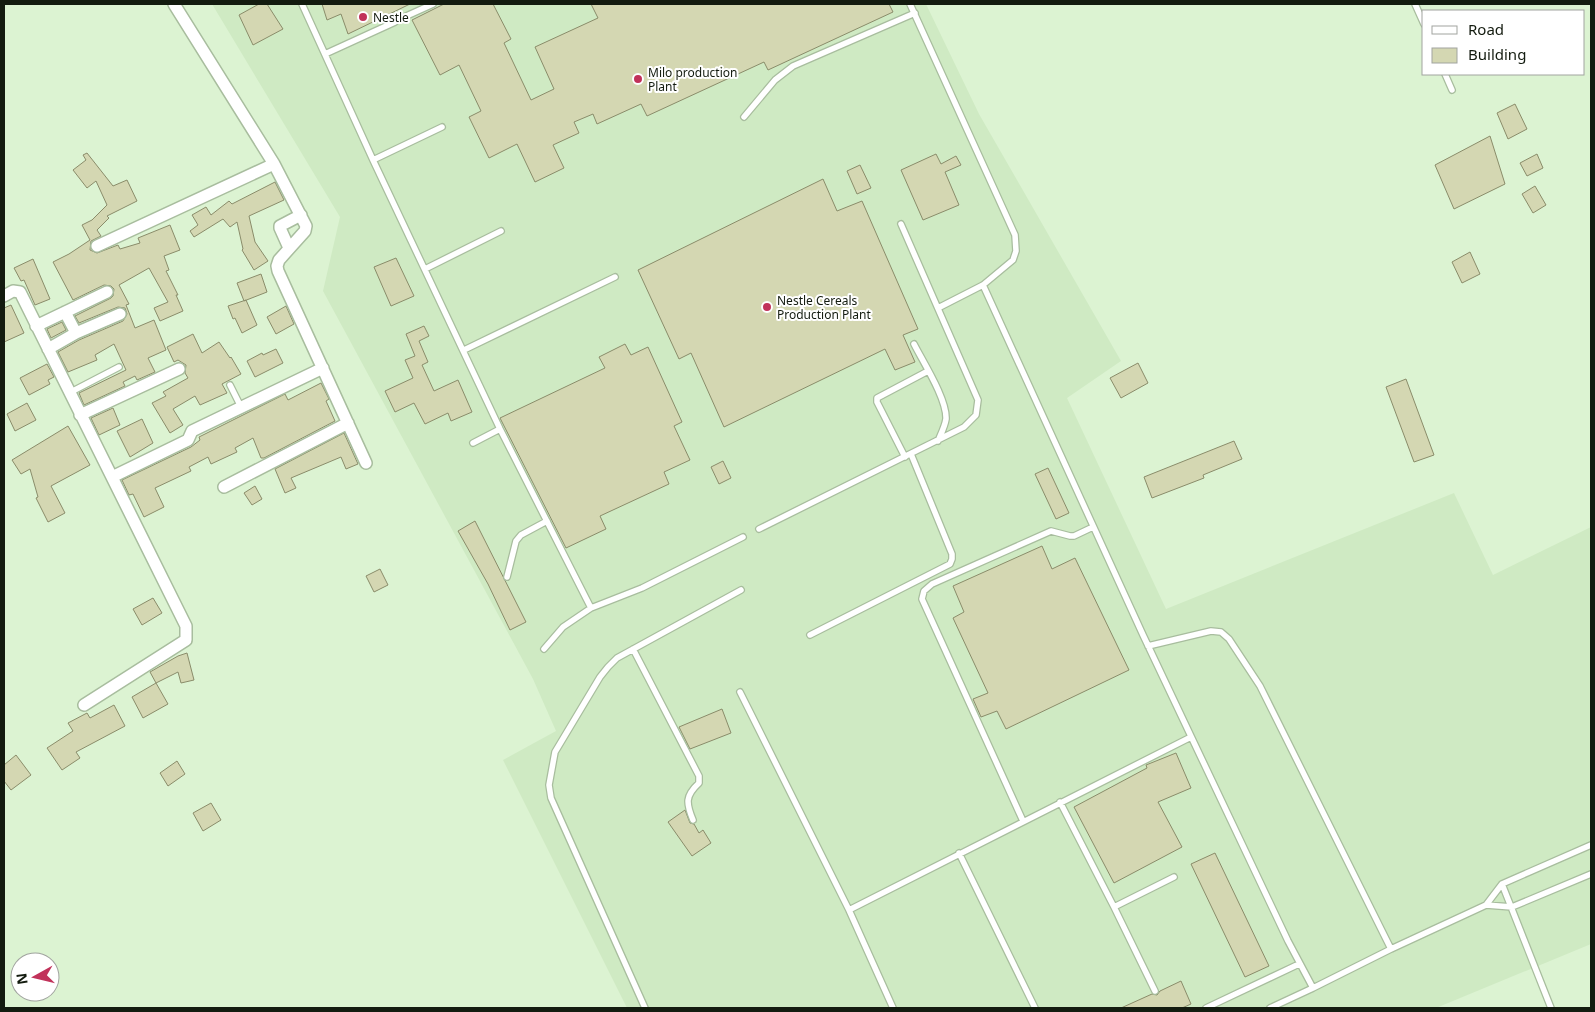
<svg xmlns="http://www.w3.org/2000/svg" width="1595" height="1012" font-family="'Noto Sans',sans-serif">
<rect width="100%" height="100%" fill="#dcf3d2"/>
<path fill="#cfeac3" d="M212,4H926L979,114L1121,361L1067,398L1166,609L1454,493L1493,575L1591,527V944L1436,1008H627L503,760L556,731L533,679L323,291L340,217Z"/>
<path fill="#d4d7b2" stroke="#8a8c6a" d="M259,4H267L283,29L253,45L239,15Z
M322,4H410L348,34L341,14L327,20Z
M444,4H493L511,39L504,43L531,100L554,89L535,47L598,18L591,4H889L893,12L768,70L764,62L647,116L641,104L597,124L593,114L574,122L579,133L553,145L564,168L535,182L517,144L489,158L469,117L481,111L459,65L440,75L412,20Z
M1515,104L1527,129L1508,139L1497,113Z
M1490,136L1505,184L1454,209L1435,165Z
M87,153L113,186L127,180L137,201L107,216L109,218L97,230L101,236L91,241L90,250L97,253L118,245L120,249L140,243L138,238L170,225L180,250L164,256L169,270L166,271L178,295H176L183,311L160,321L154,308L168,302L149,268L119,285L129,304L126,305L135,328L154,320L166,350L148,358L155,372L137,380L135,376L123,382L125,386L84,405L79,393L126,370L114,344L95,355L97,360L68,372L58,352L79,340L123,321L127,314L125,308L118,307L79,323L75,316L111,298L113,296L114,289L111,286L104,285L73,300L53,262L69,254L90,240L82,225L92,220L107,205L96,181L87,188L73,170L86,160L83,155Z
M936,154L941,164L956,156L961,165L945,172L959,205L923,220L901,170Z
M1537,154L1543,168L1527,176L1520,163Z
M860,165L871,188L857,194L847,171Z
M823,179L837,211L862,201L918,329L903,335L915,362L895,370L885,349L724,427L691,353L679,359L638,270Z
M275,182L284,200L249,216L255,242L268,261L254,270L242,250L243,249L237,222L230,227L223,219L194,237L190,231L198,225L192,215L206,207L211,215L229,201L232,204Z
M1535,186L1546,205L1533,213L1522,194Z
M1470,252L1480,274L1462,283L1452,262Z
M396,258L414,296L391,306L374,267Z
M33,259L50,299L35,305L24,280L21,281L14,268Z
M261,274L267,292L244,301L237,283Z
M246,300L257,325L242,333L235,318L233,319L228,306Z
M11,305L24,333L4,342V308Z
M286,306L294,324L276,334L267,317Z
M62,322L66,330L51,338L47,329Z
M424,326L429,336L419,341L428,362L422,365L434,391L458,380L472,412L451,421L448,413L425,424L414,403L395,412L385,391L413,378L405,360L415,356L406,334Z
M193,334L202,353L219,342L230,358L231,357L241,374L222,384L227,393L200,405L195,396L173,409L183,425L170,433L152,403L166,396L163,392L188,378L185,373L186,365L178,360L174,362L167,347Z
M625,344L631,355L648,347L682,422L674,426L690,460L664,472L669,484L600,516L606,529L566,548L500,418L605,368L599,357Z
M276,349L283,363L255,377L247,361L262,353L263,355Z
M1138,363L1148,383L1121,398L1110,378Z
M47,364L54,377L48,380L50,384L29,395L20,378Z
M1406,379L1434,455L1414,462L1386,387Z
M321,383L329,399L326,401L335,421L264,458H261L253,438L235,448L237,452L211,464L208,457L189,467L191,471L155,488L164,507L144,517L133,494L129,495L122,480L191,447L200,440L199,437L285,394L288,400Z
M27,403L36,420L15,431L7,414Z
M113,408L120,425L99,435L91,418Z
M142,419L153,443L130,457L117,431Z
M68,426L90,465L51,486L65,513L48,522L36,498L38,497L30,469L21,474L12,460Z
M344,433L358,464L346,469L341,457L291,478L296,488L285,493L275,469Z
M1234,441L1242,459L1203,475L1204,478L1152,498L1144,477Z
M723,461L731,478L719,484L711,467Z
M1048,468L1069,513L1056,519L1035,474Z
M255,486L262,499L252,505L244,493Z
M475,521L526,622L510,630L488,584L458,531Z
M1042,546L1052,569L1075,558L1129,670L1006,729L997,711L981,717L973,699L988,693L953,618L964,612L953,586Z
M380,569L388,585L374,592L366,576Z
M153,598L162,613L142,625L133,609Z
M187,653L194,680L181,683L178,672L156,683L150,672L178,656Z
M156,683L168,704L143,718L132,697Z
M114,705L125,726L76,752L80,758L62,770L47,748L73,731L68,723L87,713L90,718Z
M722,709L731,733L690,749L679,727Z
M1176,753L1191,788L1158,802L1182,847L1114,883L1074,807L1147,768L1146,765Z
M16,755L31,775L11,790L4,781V765Z
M177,761L185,774L168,786L160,773Z
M211,803L221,820L203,831L193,813Z
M685,810L690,823L694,824L699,833L703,830L711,843L692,856L668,822Z
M1215,853L1269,966L1245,977L1191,864Z
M1181,981L1191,1004L1182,1008H1121L1152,994L1157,995L1160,991Z"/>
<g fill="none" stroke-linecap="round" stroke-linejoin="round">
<g stroke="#a8bd9e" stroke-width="8">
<path id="service" d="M302,4L373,160L500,429L591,608L642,588L743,537
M910,4L1015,235L1016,251L1013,260L983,285L938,308
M1415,4L1424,24
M402,18L433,4
M325,54L395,22
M1445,74L1452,90
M744,117L775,80L793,66L915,13
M373,160L442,127
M425,269L501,231
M983,285L1143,635L1288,941L1313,988L1391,949L1486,905L1502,884L1591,845
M914,344C923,362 947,399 946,419C945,426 941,434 938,441
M464,350L615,277
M230,385L241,407
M69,393L119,367
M473,443L500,429
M905,457L877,402V398L928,371
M759,529L964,427L976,415L978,400L901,224
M507,577L516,541L521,535L547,521
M810,635L950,564L952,559V554L911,454
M1148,646L1211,631L1221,632L1229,639L1260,686L1391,949
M544,649L563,627L591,608
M633,649L699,776V783C685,796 686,803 693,820
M740,692L849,910L893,1008
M1060,802L1114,907L1155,991
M1023,821L922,599L924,591L932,584L1051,531L1070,536H1074L1093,527
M959,853L1035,1008
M1502,884L1551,1008
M1486,905L1512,907L1591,874
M1114,907L1174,877
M849,910L1191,737
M645,1008L551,798L549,785L555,752L600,677L608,667L617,658L741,590
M1206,1008L1299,964
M1270,1008L1313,988"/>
</g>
<g stroke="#a8bd9e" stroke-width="14">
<path id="minor" d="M174,4L274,164L306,226L305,231L279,260L277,266L278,271L366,463
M97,246L274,164
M289,248L280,228V226L301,215
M4,296L13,291L20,292L186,626V640L84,705
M36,326L107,292
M76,333L120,314
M48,349L76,333L65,312
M80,415L179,369
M112,477L188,440L192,431L323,368
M224,487L348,423"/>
</g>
<use href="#service" stroke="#fff" stroke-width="5.5"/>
<use href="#minor" stroke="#fff" stroke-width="11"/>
</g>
<g fill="#c1325a" stroke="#fff" stroke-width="2">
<circle cx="363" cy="17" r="5"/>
<circle cx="638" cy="79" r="5"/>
<circle cx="767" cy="307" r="5"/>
</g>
<g text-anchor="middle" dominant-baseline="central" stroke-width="4" stroke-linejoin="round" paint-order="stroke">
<g font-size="12" fill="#131b0f" stroke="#fff" text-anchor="start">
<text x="373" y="17">Nestle</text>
<text x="648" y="72">Milo production<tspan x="648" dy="14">Plant</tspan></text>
<text x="777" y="300">Nestle Cereals<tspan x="777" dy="14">Production Plant</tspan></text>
</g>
</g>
<rect width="1595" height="1012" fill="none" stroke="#131b0f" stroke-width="10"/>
<rect x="1422" y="10" width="162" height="65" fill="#ffffff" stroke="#a1a49f"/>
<rect x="1432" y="26" width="25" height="8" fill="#ffffff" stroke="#a1a49f"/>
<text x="1468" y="35" font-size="15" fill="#131b0f">Road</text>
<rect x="1432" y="48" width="25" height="15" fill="#d4d7b2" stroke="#a1a49f"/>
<text x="1468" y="60" font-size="15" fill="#131b0f">Building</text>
<g transform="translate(35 977) rotate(262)"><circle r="24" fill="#ffffff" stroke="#a1a49f"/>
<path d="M0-4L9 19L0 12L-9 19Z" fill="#c1325a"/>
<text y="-8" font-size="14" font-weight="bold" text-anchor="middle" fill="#131b0f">N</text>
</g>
</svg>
